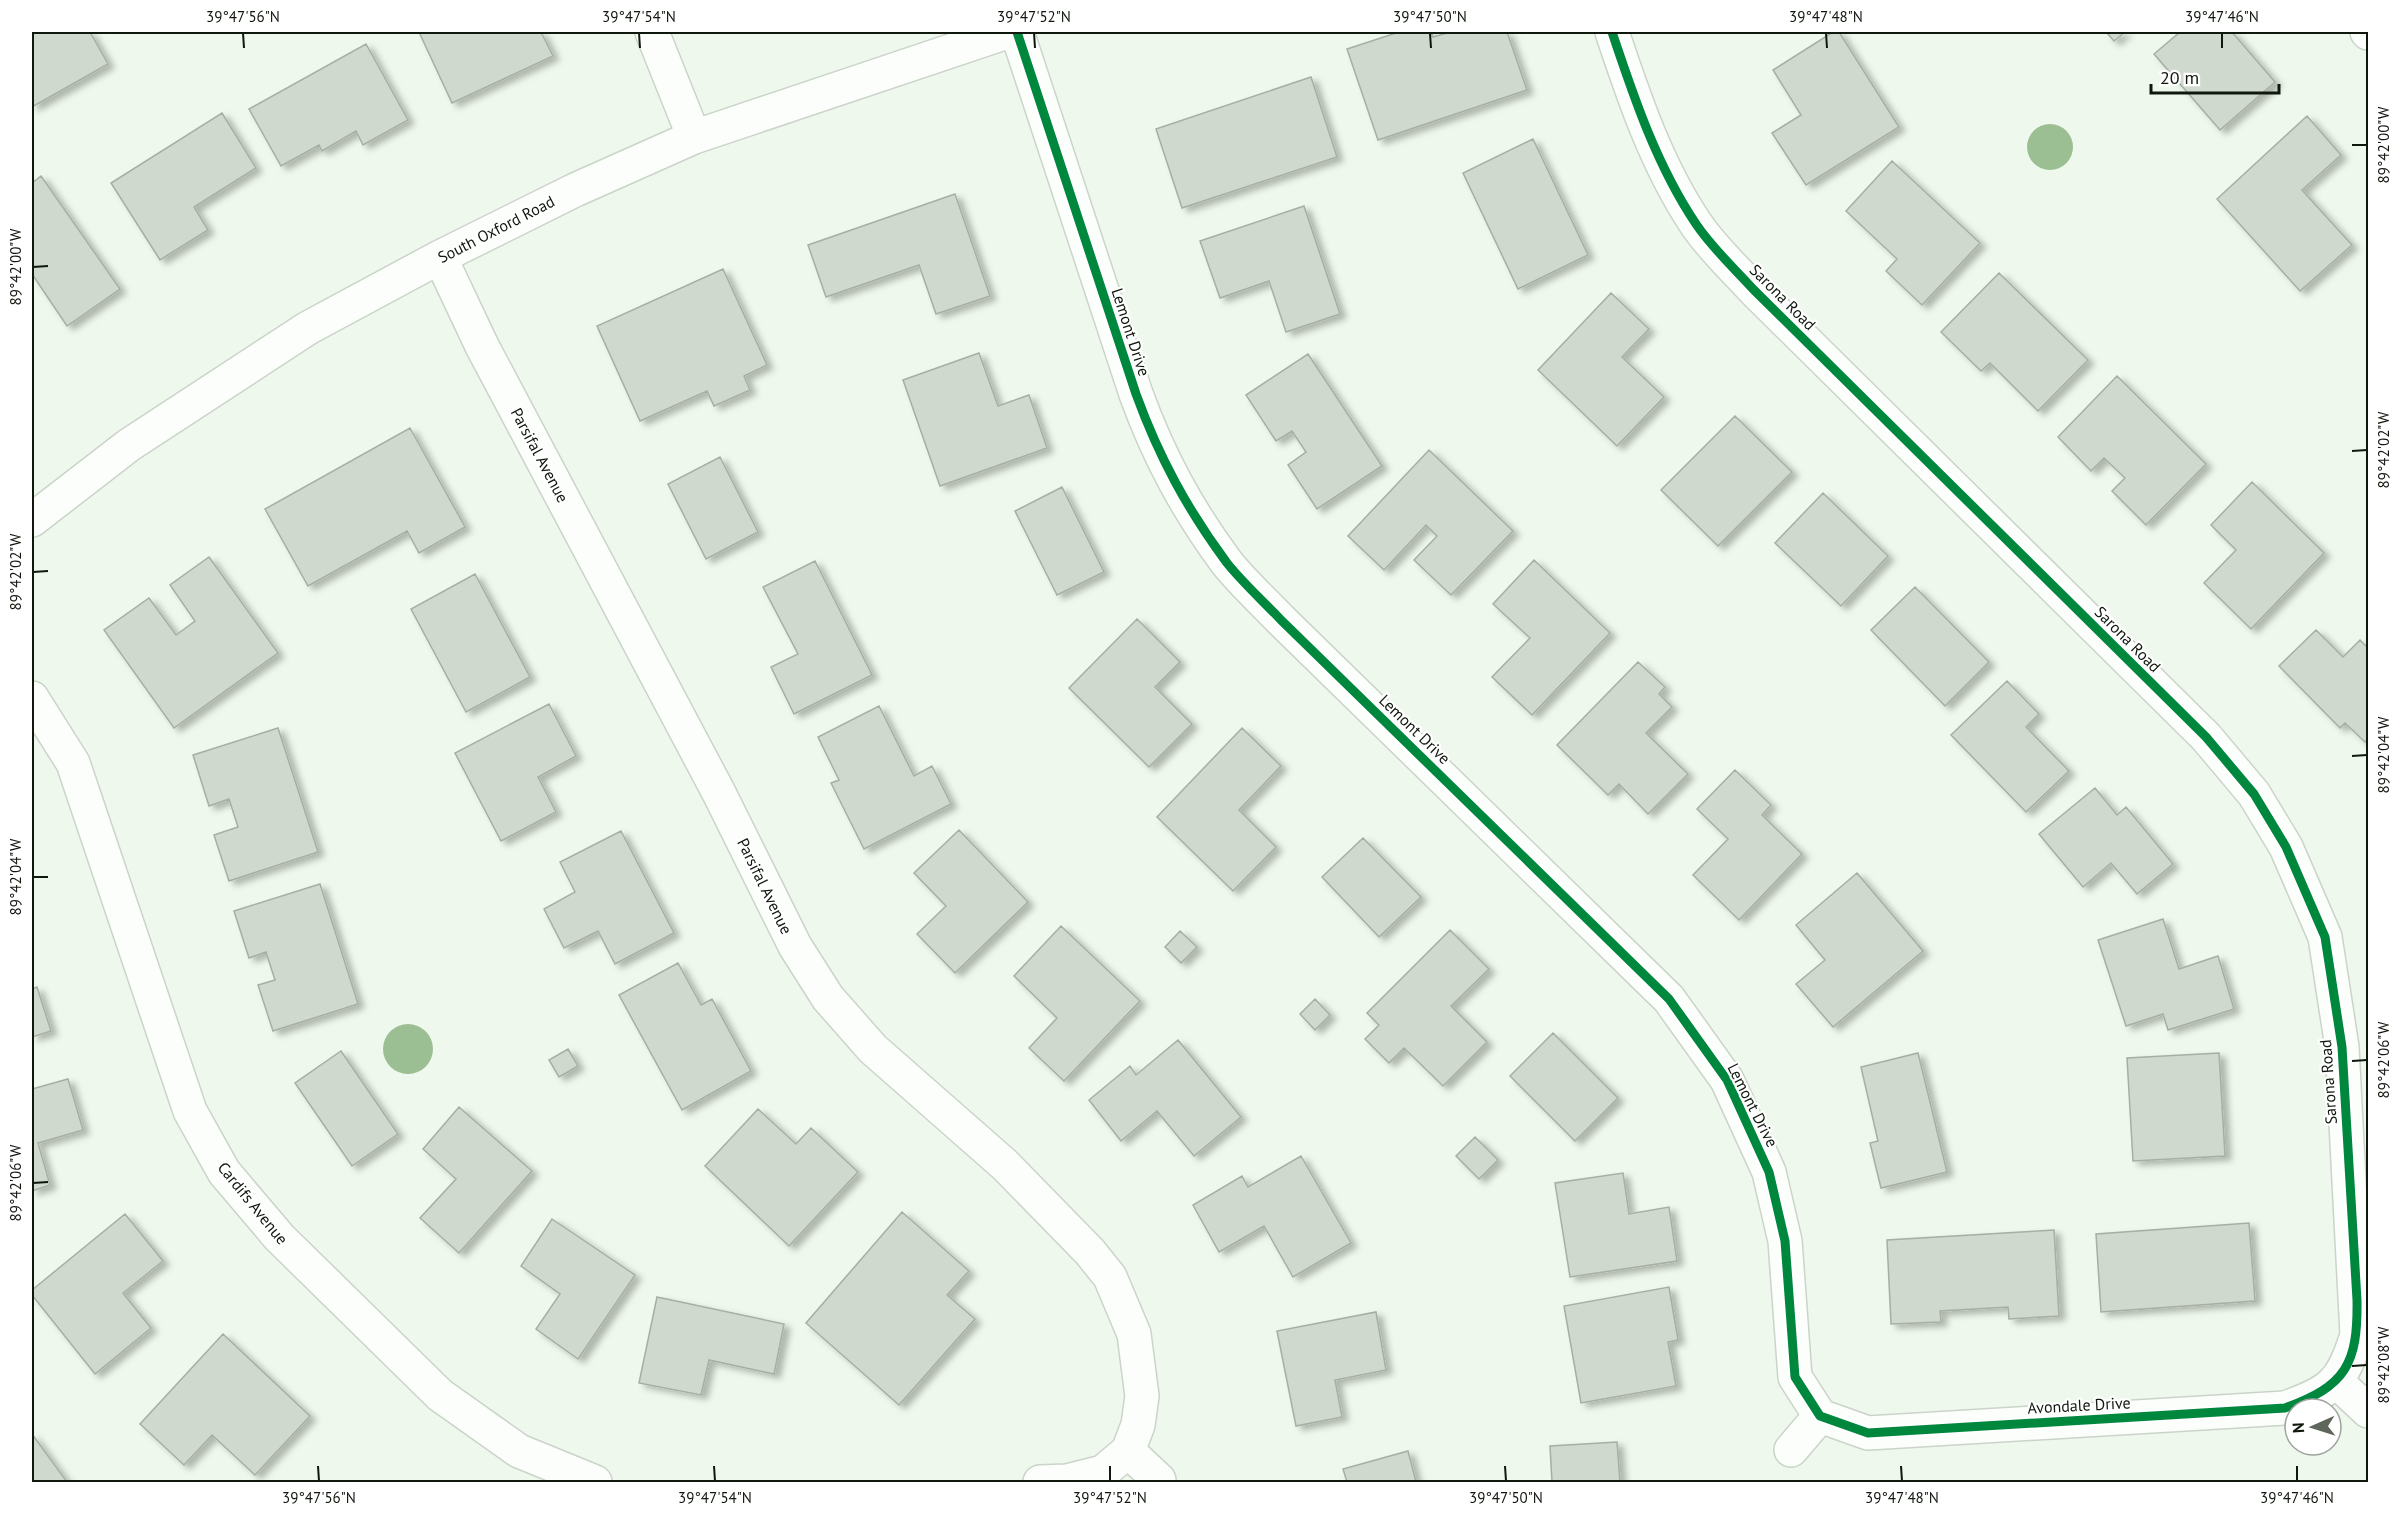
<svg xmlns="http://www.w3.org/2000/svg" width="2400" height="1514" font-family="'PT Sans',sans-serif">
<defs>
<filter id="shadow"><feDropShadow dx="6" dy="4" stdDeviation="3" flood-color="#0004"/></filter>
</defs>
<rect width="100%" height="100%" fill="#eef8ec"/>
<path fill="#9bbf93" d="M2027 147a23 23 0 1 1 46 0a23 23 0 1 1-46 0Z
M383 1049a25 25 0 1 1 50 0a25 25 0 1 1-50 0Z"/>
<path fill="#d0d9ce" stroke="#a6afa4" stroke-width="1.5" filter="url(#shadow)" d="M32,32H90L108,64L32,107Z
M419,32H541L553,56L452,103Z
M1399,32H1431L1433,37L1451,32H1507L1527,90L1378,140L1347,49Z
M1833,32H1839L1899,127L1806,185L1772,133L1801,115L1773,70Z
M2106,32H2125L2114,41Z
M2180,32H2232L2275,82L2220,130L2154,54Z
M366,44L408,120L363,145L356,131L322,151L319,145L281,166L249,109Z
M1311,77L1337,157L1182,208L1156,129Z
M222,113L256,168L194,207L208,230L160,260L111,183Z
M2307,116L2341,155L2302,190L2352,245L2300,291L2217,199Z
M1533,139L1588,255L1518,289L1463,173Z
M1892,161L1980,243L1922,305L1886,271L1897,259L1846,211Z
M41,176L120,289L67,326L32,274V183Z
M955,194L990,296L936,314L919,265L826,297L808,245Z
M1304,206L1340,314L1286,332L1269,281L1220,298L1200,241Z
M723,269L767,365L744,376L750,390L714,406L707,391L640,421L597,326Z
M1999,273L2088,360L2038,411L1990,363L1981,371L1941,332Z
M1611,293L1649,329L1622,357L1664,397L1617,446L1538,370Z
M979,353L998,406L1029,395L1047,448L940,486L903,380Z
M1308,354L1382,466L1317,509L1288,465L1306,452L1292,431L1276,441L1246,395Z
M2117,376L2206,464L2146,525L2112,491L2125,478L2104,458L2091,471L2058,437Z
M1735,416L1792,472L1718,546L1661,490Z
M410,428L465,527L419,553L407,531L308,586L265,509Z
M1429,450L1513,531L1451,595L1414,560L1437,536L1426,525L1384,570L1348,536Z
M720,457L758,532L706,559L668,484Z
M2252,482L2324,553L2251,629L2204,583L2236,550L2211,525Z
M1062,487L1104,572L1057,595L1015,511Z
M1823,493L1888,556L1841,606L1775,543Z
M209,557L278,653L174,728L104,630L149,598L176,635L195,621L170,585Z
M1534,560L1610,633L1532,715L1492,677L1530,638L1493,604Z
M815,561L872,675L794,714L771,667L798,654L763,587Z
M475,574L530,677L466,712L411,609Z
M1915,587L1989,662L1945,706L1871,630Z
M1137,619L1180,662L1155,687L1192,724L1149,767L1069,688Z
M2316,630L2343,657L2360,640L2368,648V739L2365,742L2345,723L2340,728L2279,666Z
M1638,662L1665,687L1659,694L1672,707L1646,733L1688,774L1648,814L1619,784L1608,795L1557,745Z
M2007,681L2039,714L2026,727L2069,771L2026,812L1951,735Z
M549,704L576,756L538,777L556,812L501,841L455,753Z
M879,706L914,776L932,766L951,804L864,849L831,783L839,780L818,737Z
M278,728L318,852L229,881L214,835L238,827L229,799L209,806L193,755Z
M1242,728L1281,766L1239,810L1276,847L1233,891L1157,817Z
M1735,770L1771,805L1762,815L1802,854L1739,920L1693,875L1728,839L1697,809Z
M2095,788L2117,815L2126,807L2173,864L2137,894L2111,863L2083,887L2039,834Z
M959,830L1028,902L955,973L917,934L946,906L914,873Z
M621,831L674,933L615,964L598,931L564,948L544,909L575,892L560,862Z
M1363,838L1421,897L1379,937L1322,877Z
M1857,873L1923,951L1833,1027L1796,984L1825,960L1796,925Z
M320,884L358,1004L273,1031L258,985L275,980L266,952L249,958L234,911Z
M2163,919L2179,969L2218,956L2234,1009L2168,1030L2163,1014L2126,1026L2098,940Z
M1061,926L1140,1001L1064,1081L1029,1048L1057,1018L1014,976Z
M1450,930L1489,969L1451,1006L1487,1042L1443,1086L1404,1048L1389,1063L1365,1039L1379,1025L1367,1013Z
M1180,931L1197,947L1181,963L1165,947Z
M678,963L701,1005L712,999L751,1071L682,1110L619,995Z
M37,987L51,1031L32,1037V989Z
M1315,999L1330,1015L1315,1030L1300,1014Z
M1553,1033L1618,1098L1575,1141L1510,1076Z
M1178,1040L1241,1117L1194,1156L1157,1111L1121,1141L1089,1100L1130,1066L1136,1075Z
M568,1049L578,1066L559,1077L549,1060Z
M341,1051L398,1134L352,1166L295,1083Z
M1918,1053L1947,1172L1881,1188L1870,1143L1878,1141L1861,1067Z
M2219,1053L2225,1156L2133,1161L2127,1058Z
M68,1079L83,1130L38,1143L50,1185L32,1191V1089Z
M459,1107L532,1171L459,1253L420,1218L456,1179L423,1149Z
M758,1109L796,1144L811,1128L858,1172L789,1246L705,1166Z
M1475,1137L1498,1160L1479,1179L1456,1156Z
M1301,1156L1351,1243L1293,1277L1264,1226L1219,1252L1193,1205L1242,1176L1248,1187Z
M1623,1173L1629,1214L1669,1207L1677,1261L1570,1277L1555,1183Z
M902,1212L969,1271L947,1295L975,1319L899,1405L806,1323Z
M125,1214L163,1261L123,1293L151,1328L95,1374L32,1295V1290Z
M552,1219L635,1275L578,1359L536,1329L560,1294L521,1266Z
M2249,1223L2255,1301L2101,1312L2096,1234Z
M2054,1230L2059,1316L2009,1319L2008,1307L1940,1311L1941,1322L1891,1324L1887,1240Z
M1669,1287L1678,1340L1668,1342L1676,1386L1581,1403L1564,1306Z
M657,1297L784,1324L774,1374L709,1360L701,1395L639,1383Z
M1376,1312L1386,1370L1335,1380L1342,1417L1296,1426L1277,1331Z
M223,1334L310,1416L255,1475L212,1435L184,1465L140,1424Z
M32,1434L67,1482H32Z
M1617,1442L1620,1482H1552L1550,1446Z
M1408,1451L1416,1482H1347L1343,1469Z"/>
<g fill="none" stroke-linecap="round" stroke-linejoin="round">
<g stroke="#cbd4c9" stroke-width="36">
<path id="minor" d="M652,32L694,137
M1017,32L1136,394C1159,457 1187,509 1227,563C1243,583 1263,601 1281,620L1669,999L1727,1080L1769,1172L1785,1241L1795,1377L1820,1416
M1612,32C1634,98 1657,166 1696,224C1712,248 1735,269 1754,290L2206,737L2254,794L2286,847L2325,937L2342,1047L2357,1335C2342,1383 2332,1391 2285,1408L1868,1433L1820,1416
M2367,32L2368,33
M440,257L482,346L719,793L795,946L828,998L873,1049L1005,1165L1090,1252L1110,1277L1134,1334L1142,1396L1138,1425L1128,1451
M32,520L129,445L308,328L440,257L575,190L694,137L1007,32
M32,698L73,763L190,1111L224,1172L279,1237L440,1395L519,1451L595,1482
M2337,1382L2368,1411
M1791,1450L1820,1416
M1128,1451L1159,1480
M1040,1482L1067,1481L1103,1472L1128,1451"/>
</g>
<use href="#minor" stroke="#fcfefc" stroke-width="33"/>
<g stroke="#fff" stroke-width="13">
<path id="cycleway" d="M1017,32L1136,394C1159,457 1187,509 1227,563C1243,583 1263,601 1281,620L1669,999L1727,1080L1769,1172L1785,1241L1795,1377L1820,1416L1868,1433L2285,1408C2346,1386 2358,1364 2357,1300L2342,1047L2325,937L2286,847L2254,794L2206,737L1754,290C1735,269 1712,248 1696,224C1657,166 1634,98 1612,32"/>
</g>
<use href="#cycleway" stroke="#00873e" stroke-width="9"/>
</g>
<path fill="none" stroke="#10180e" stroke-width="2" d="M243,33L244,48M639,33L640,48M1034,33L1035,48M1430,33L1431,48M1826,33L1827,48M2222,33V48M2352,145H2367M33,267L48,266M2352,451L2367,450M33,572L48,571M2352,756L2367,755M33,877H48M2352,1061L2367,1060M33,1183L48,1182M2352,1366L2367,1365M318,1466L319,1481M714,1466L715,1481M1110,1466V1481M1505,1466L1506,1481M1901,1466L1902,1481M2297,1466V1481"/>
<g text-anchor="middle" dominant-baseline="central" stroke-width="4.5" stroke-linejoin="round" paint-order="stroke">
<g font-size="16" fill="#10180e" stroke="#fff">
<text transform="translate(496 229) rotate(-27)">South Oxford Road</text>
<text transform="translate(1783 297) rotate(45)">Sarona Road</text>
<text transform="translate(1131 332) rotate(72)">Lemont Drive</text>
<text transform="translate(540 455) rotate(62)">Parsifal Avenue</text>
<text transform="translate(2128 639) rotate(45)">Sarona Road</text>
<text transform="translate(1415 729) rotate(44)">Lemont Drive</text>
<text transform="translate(765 886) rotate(64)">Parsifal Avenue</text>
<text transform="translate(2328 1082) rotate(-94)">Sarona Road</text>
<text transform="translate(1753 1105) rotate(63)">Lemont Drive</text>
<text transform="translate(253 1203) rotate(51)">Cardifs Avenue</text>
<text transform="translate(2079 1405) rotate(-3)">Avondale Drive</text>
</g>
</g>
<rect width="2400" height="1514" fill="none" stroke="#ffffff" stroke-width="66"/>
<g transform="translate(2313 1427) rotate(267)"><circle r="28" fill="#ffffff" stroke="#9fa39f" stroke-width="1.5"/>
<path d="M0-4.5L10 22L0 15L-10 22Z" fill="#5e665c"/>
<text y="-9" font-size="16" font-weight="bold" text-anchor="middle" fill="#10180e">N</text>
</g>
<path d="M2151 84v9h128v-9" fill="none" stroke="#10180e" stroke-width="3"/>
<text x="2160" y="84" font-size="18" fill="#10180e" stroke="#ffffff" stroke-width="4.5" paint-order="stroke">20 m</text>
<rect x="33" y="33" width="2334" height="1448" fill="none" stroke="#10180e" stroke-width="2"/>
<g font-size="15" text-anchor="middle" fill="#10180e">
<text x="243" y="22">39°47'56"N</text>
<text x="639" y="22">39°47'54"N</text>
<text x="1034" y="22">39°47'52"N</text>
<text x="1430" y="22">39°47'50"N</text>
<text x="1826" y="22">39°47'48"N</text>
<text x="2222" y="22">39°47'46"N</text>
<text transform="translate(2384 145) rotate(-90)" y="5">89°42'00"W</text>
<text transform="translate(16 267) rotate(-90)" y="5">89°42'00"W</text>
<text transform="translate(2384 450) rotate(-90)" y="5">89°42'02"W</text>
<text transform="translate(16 572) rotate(-90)" y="5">89°42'02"W</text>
<text transform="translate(2384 755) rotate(-90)" y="5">89°42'04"W</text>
<text transform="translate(16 877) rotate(-90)" y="5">89°42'04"W</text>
<text transform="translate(2384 1060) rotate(-90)" y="5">89°42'06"W</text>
<text transform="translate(16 1183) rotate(-90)" y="5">89°42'06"W</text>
<text transform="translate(2384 1365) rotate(-90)" y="5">89°42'08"W</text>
<text x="319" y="1503">39°47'56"N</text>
<text x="715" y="1503">39°47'54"N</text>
<text x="1110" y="1503">39°47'52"N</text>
<text x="1506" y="1503">39°47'50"N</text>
<text x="1902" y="1503">39°47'48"N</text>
<text x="2297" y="1503">39°47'46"N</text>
</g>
</svg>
